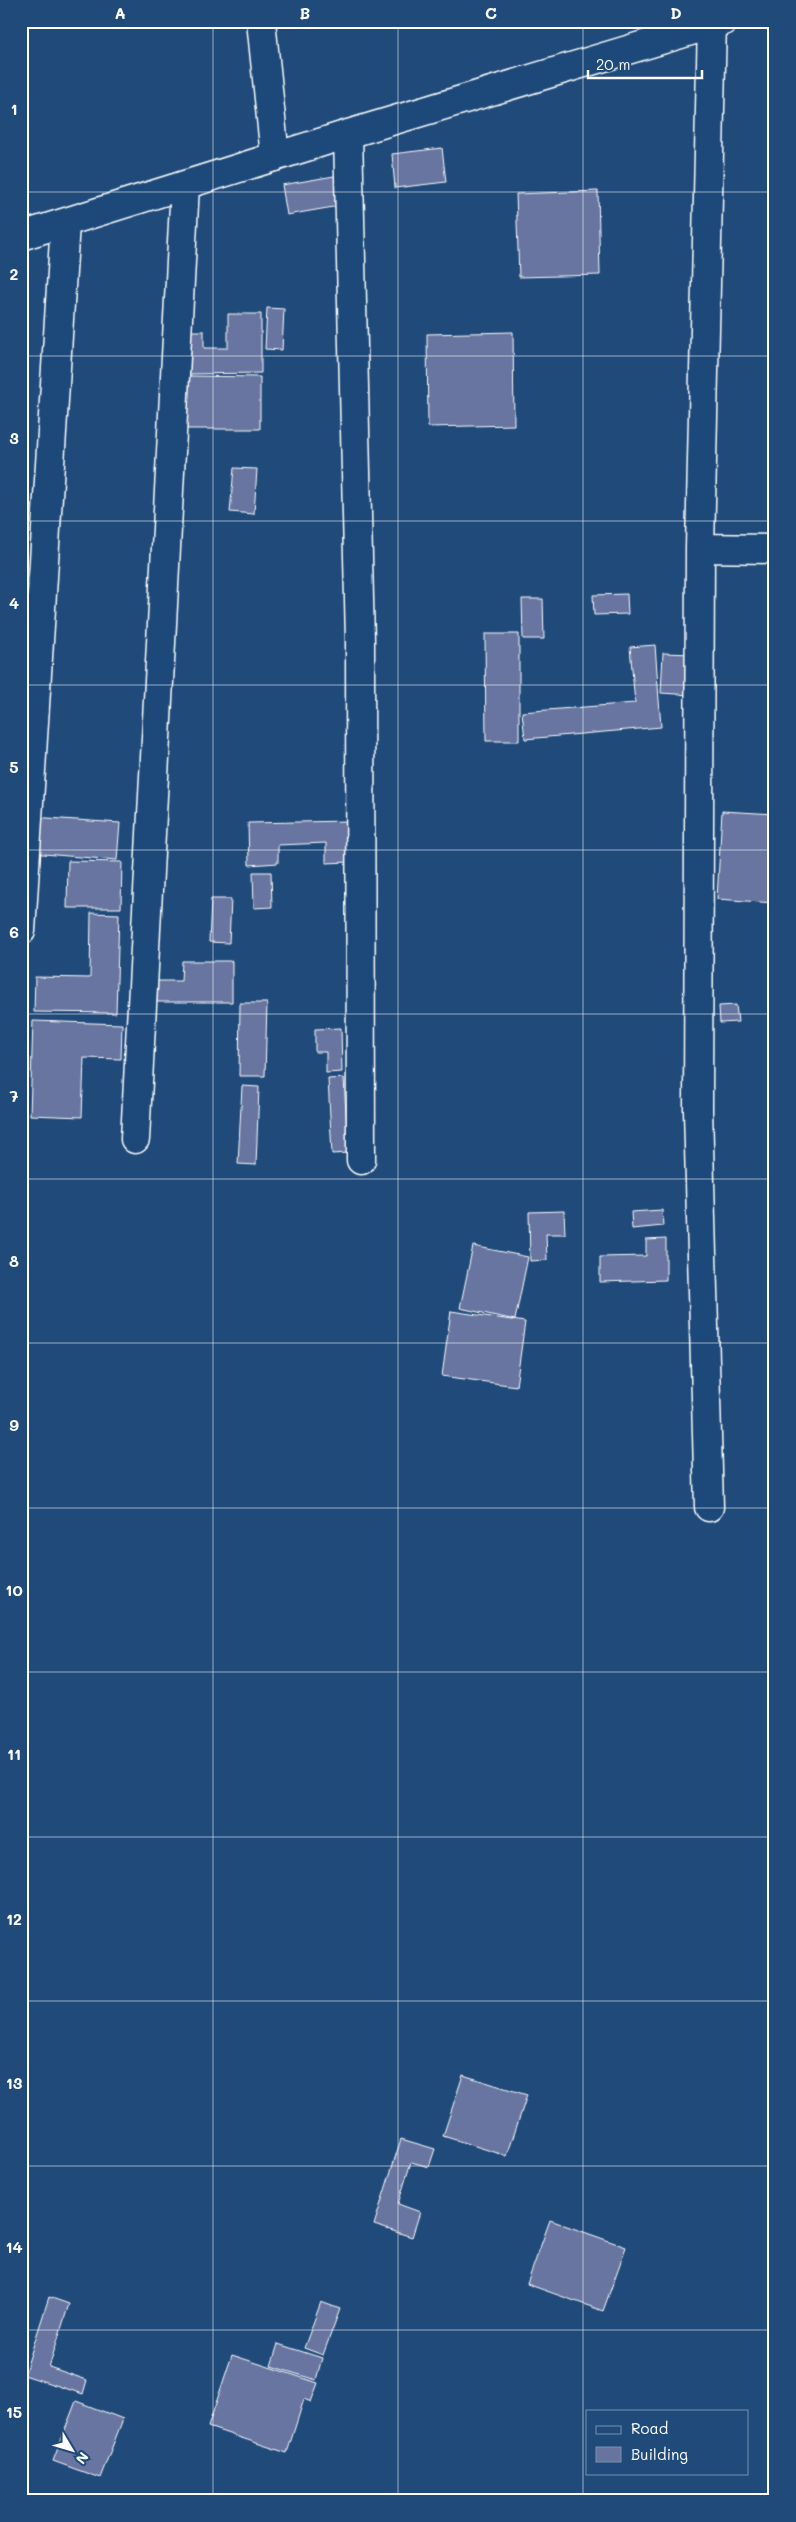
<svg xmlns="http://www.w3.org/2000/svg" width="796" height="2522" font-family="Mali,sans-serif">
<rect width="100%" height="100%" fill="#1f4a7a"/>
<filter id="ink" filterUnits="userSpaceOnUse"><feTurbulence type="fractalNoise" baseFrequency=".02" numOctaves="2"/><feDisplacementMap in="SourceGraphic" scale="10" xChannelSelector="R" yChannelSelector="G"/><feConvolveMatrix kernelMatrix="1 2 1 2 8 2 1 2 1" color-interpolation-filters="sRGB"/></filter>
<g filter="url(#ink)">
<path fill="#6874a0" stroke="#fff" d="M442,148L446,182L395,188L392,154Z
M340,175L345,205L287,215L282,185Z
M598,191L600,275L519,277L516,194Z
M267,308L284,309L282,350L265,349Z
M228,314H261V373L188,374V331H204V348H228Z
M21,332H24L21,397Z
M513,332L514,425L428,427L427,334Z
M188,376L260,377V429H187Z
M234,468L257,469L254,514L230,512Z
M627,594L628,614L594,615L593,595Z
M522,599H543L544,639H523Z
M485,634H519V741H486Z
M655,645L661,727L525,739L522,712L635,703L630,647Z
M663,653L694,654L692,695L661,693Z
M722,811L775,814V903L717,899Z
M33,817L120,823L117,860L31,853Z
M349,821V862L326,863V843L278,845V863L249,865L248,823Z
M68,861L122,862L121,908H67Z
M253,872H271L272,907L254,908Z
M211,899H231L229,943L209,942Z
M91,913L119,914L116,1013L34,1012L35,977L90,978Z
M182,961H232V1002H148V981H181Z
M240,1003H267L265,1076H239Z
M736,1005L738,1022L720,1023L719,1006Z
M33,1021L122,1024L121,1059L84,1058L82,1117L30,1115Z
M341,1028L342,1072L326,1073V1052H315V1029Z
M344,1078L348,1153L332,1154L328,1079Z
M242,1086L259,1087L256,1165L238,1164Z
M662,1210L663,1226L632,1229L631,1212Z
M564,1211L565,1234H546L547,1260L530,1261L529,1212Z
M666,1239V1280L600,1282V1257L646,1256V1240Z
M473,1246L528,1257L515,1320L460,1308Z
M451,1311L525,1322L516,1386L442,1376Z
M463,2075L527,2095L507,2156L443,2136Z
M401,2139L435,2149L429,2167L411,2162L398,2204L420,2212L412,2237L374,2225Z
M550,2220L626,2247L603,2311L527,2284Z
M49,2297L69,2304L49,2367L87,2380L83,2394L24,2375Z
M321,2302L340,2309L323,2355L304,2348Z
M278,2344L322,2358L316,2380L271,2366Z
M232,2355L318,2383L311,2402L304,2399L287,2453L208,2427Z
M76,2401L123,2419L100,2478L53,2461Z"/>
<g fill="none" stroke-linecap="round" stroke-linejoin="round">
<g stroke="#fff" stroke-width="31">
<path id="minor" d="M261,21L275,157
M348,134L360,641L361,1160
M21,236L348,134L724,21
M700,548L775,549
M21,931L65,223
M135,1139L185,185
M709,1507L698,1110L700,548L712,21"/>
</g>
<use href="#minor" stroke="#1f4a7a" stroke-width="28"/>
</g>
</g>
<path fill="none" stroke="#fff" stroke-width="1" stroke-opacity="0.55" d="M213,21V2501M398,21V2501M583,21V2501M21,192H775M21,356H775M21,521H775M21,685H775M21,850H775M21,1014H775M21,1179H775M21,1343H775M21,1508H775M21,1672H775M21,1837H775M21,2001H775M21,2166H775M21,2330H775"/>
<rect width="796" height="2522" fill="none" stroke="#1f4a7a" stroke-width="55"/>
<rect x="586" y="2410" width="162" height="65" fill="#1f4a7a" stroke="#7992af"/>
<rect x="596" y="2426" width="25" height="8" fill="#1f4a7a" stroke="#7992af"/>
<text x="631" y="2434" font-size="15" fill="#ffffff">Road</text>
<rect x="596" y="2447" width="25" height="15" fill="#6874a0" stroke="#7992af"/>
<text x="631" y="2460" font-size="15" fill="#ffffff">Building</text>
<g transform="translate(72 2450) rotate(128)" stroke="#1f4a7a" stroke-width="4" paint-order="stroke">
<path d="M0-4L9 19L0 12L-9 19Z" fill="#ffffff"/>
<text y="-8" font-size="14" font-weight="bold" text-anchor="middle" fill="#ffffff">N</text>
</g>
<path d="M588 70v8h114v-8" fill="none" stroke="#ffffff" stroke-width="2.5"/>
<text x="596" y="70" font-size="15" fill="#ffffff" stroke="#1f4a7a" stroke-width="4" paint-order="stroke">20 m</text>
<rect x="28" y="28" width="740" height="2466" fill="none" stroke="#fff" stroke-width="2"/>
<g font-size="16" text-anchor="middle" font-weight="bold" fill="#fff">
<text x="120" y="19">A</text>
<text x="305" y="19">B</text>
<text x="491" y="19">C</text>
<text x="676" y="19">D</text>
<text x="14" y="115">1</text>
<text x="14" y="280">2</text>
<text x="14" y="444">3</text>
<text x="14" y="609">4</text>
<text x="14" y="773">5</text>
<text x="14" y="938">6</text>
<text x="14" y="1102">7</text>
<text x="14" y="1267">8</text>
<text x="14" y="1431">9</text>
<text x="14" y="1596">10</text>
<text x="14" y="1760">11</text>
<text x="14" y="1925">12</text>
<text x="14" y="2089">13</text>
<text x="14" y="2253">14</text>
<text x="14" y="2418">15</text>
</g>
</svg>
